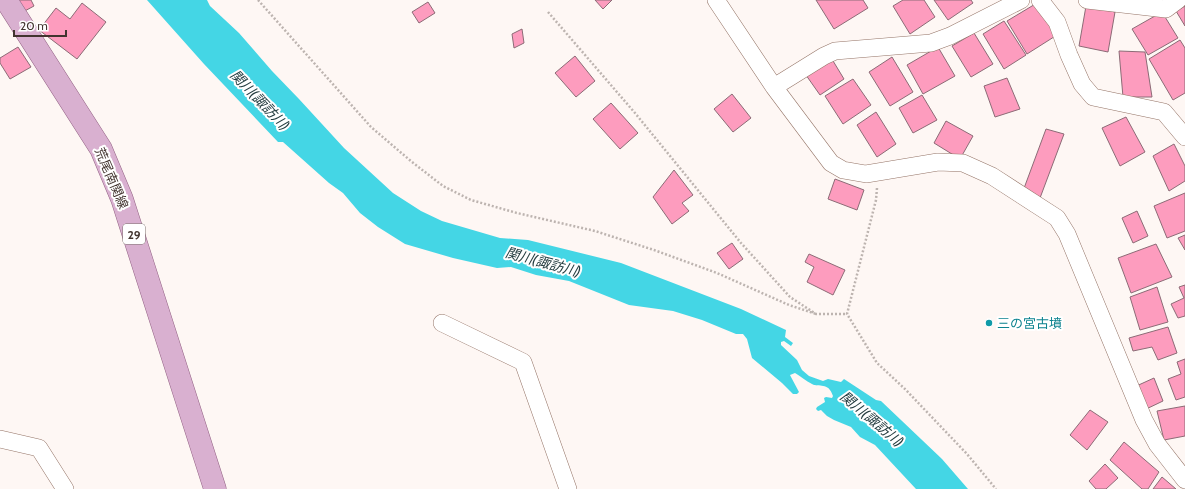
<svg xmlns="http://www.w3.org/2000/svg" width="1185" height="489" font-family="Cabin,'Noto Sans JP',sans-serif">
<rect width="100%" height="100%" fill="#fef7f4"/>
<path fill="#44d6e5" d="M147,0H207L210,6L239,33L272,71L299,99L344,148L393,193L421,211L442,221L500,238L528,240L621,263L741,309L786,330L785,337L793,343L791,346L784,341L781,342V345L797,360L802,370L809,376L823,381L828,379L841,382L844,379L876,400L881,401L942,459L968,489H916L875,445L860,437L851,427L834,420L827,416L821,410L818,411L816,409L817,407L825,402L824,398L826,397L832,398L833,396C828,381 819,388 812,384C806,381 800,376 795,373L790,375L791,377L799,392L797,394H793L782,383L752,358L747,339L743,334H736L702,320L673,311L629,305L569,281L536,275L511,267L497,268L453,258L405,244L378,227L360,213L343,193L329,183L283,142H278L204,64Z"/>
<path fill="#fd9cbe" stroke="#8c6b76" d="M13,0H31L34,6L21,13Z
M595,0H612L603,9Z
M816,0H863L868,8L834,29Z
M903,0H924L935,17L910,34L893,6Z
M934,0H971L973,3L948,20Z
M428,2L435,13L419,23L412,12Z
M82,3L106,22L77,59L39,30L56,8L70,19Z
M1037,3L1057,35L1027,54L1007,21Z
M1086,6L1115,12L1108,52L1079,46Z
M1185,6V26L1176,11Z
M1162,12L1178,38L1148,55L1132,29Z
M1004,21L1026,55L1004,69L983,34Z
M522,29L524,43L514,48L512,34Z
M974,33L993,64L971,77L952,46Z
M1180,40L1185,48V93L1173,100L1149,59Z
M18,47L31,67L10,79L0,63V58Z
M938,47L955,76L923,94L907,65Z
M827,51L844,79L820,95L801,68Z
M1119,51L1145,52L1152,97H1123Z
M575,56L595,81L576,97L555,73Z
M892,57L913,92L890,106L869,72Z
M1007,78L1020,109L995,117L984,86Z
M853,79L871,105L843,124L825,96Z
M732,94L751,118L733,132L714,109Z
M922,95L937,120L913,133L899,108Z
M611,103L638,133L620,149L593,119Z
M876,112L896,144L877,157L857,125Z
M1126,117L1145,152L1120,166L1102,128Z
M946,121L973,136L960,159L934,143Z
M1046,129L1064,134L1040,198L1023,191Z
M1174,144L1185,166V181L1169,191L1153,156Z
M674,170L693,195L682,203L689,211L672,224L653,197Z
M835,179L864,190L857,210L828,199Z
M1185,193V231L1167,238L1154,206Z
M1137,211L1148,236L1133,243L1122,218Z
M1185,235V250L1178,238Z
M732,243L743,259L729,269L717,253Z
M1156,244L1172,277L1131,293L1118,258Z
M809,254L845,270L833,295L807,282L814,267L805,262Z
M1185,285V316L1178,318L1171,304L1184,298L1179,287Z
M1157,287L1168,322L1140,330L1130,297Z
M1168,327L1177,353L1158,360L1152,347L1133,351L1129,338Z
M1185,359V397L1176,400L1168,379L1181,374L1177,362Z
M1154,378L1163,401L1142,411L1132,388Z
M1185,406V436L1164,440L1157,411Z
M1090,410L1108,422L1087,450L1070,435Z
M1124,442L1159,472L1148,489H1142L1110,460Z
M1105,464L1118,478L1106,489H1096L1089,481Z
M1162,477L1176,489H1153Z"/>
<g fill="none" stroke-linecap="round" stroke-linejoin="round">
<g stroke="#957568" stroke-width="18">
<path id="minor" d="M716,0L774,87L831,163L843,170L866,174L938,162L963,163L992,176L1057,218L1067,234L1144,420L1157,444L1185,480
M1040,0L1057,22L1069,55L1082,84L1093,97L1164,112L1185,137
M1087,0L1166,9L1178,0
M774,87L824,56L835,51L931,43L950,36L1021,0
M442,323L523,362L568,489
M0,439L39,448L65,489"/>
</g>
<g stroke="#936384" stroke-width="23">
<path id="primary" d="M6,0L101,149L122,199L215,489"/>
</g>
<path stroke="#bdb4b0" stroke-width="2.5" stroke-dasharray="2 2" stroke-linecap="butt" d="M258,0L371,127L412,162L443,186L471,200L517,213L595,231L654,250L717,273L789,305L816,314
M548,12L635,113L741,243L790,297L816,314H847
M877,188L876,200L847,314L877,363L905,389L967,454L996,489"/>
<use href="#minor" stroke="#fff" stroke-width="17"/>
<use href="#primary" stroke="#d9b0d0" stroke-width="22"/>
</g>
<circle fill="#0f9aa8" stroke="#fff" stroke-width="1.5" cx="989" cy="323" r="4"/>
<g text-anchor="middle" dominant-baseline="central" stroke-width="4" stroke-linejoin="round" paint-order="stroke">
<rect fill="#fff" stroke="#7b716d" stroke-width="1" x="123" y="224" width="22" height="20" rx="3"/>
<g font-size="12" font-weight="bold" fill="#42342f">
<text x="134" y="234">29</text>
</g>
<g font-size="13" fill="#42342f" stroke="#fff">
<text transform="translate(112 178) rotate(67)">荒尾南関線</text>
</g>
<g font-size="13" fill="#0d838f" stroke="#fff" text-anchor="start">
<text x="997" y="323">三の宮古墳</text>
</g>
<g font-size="14" font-style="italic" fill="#253d40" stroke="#fff">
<text transform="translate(260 100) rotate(46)">関川(諏訪川)</text>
<text transform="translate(543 262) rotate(15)">関川(諏訪川)</text>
<text transform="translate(872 419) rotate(40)">関川(諏訪川)</text>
</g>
</g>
<path d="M14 30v6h52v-6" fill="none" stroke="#42342f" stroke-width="2"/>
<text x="20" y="30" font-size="12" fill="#42342f" stroke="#ffffff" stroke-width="3" paint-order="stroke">20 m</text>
</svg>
